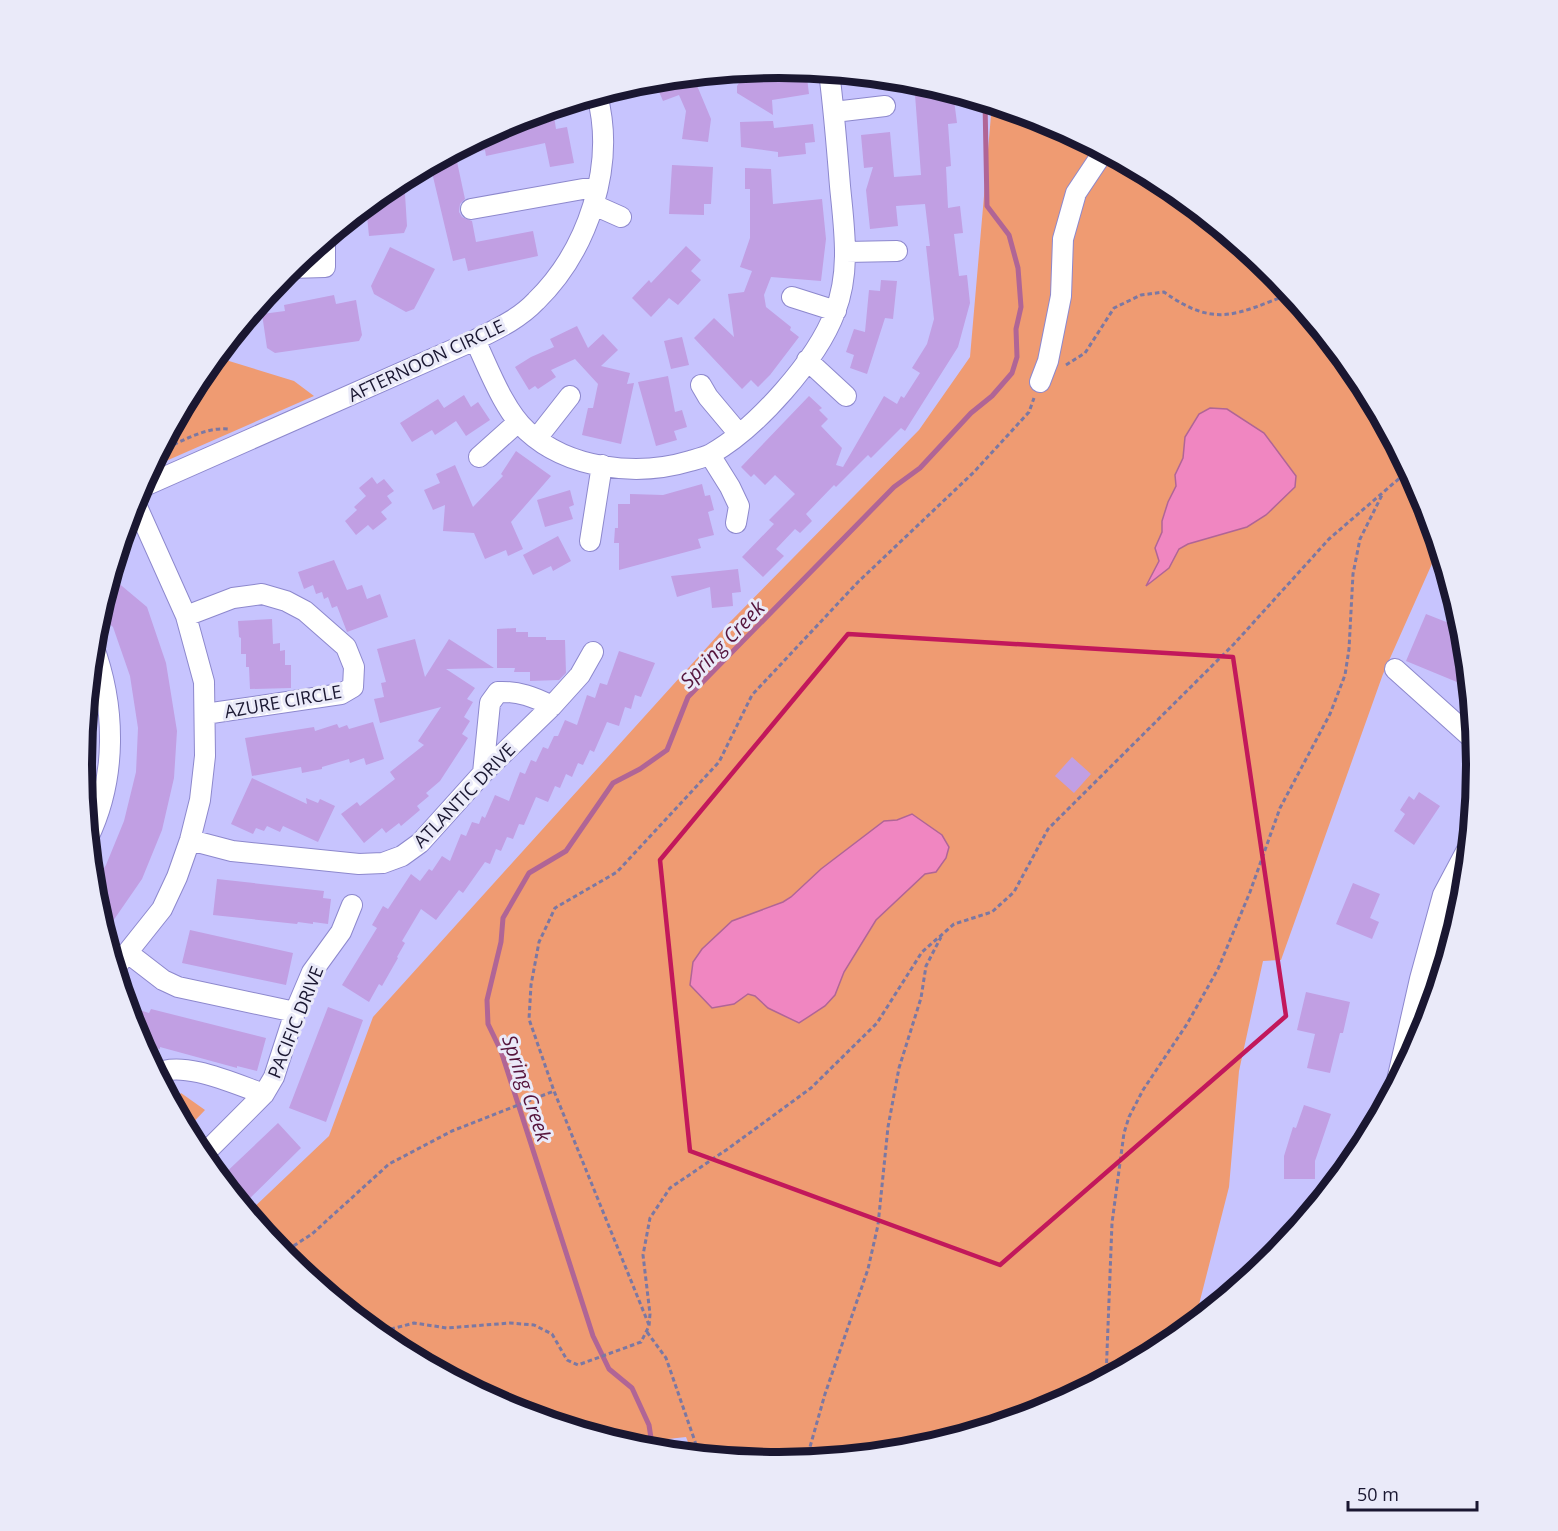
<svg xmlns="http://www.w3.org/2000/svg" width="1558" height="1531" font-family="'Open Sans',sans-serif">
<rect width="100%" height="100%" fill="#c7c4fe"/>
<path fill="#ef9b72" d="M992,104L1046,121L1167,185L1273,272L1360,378L1424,499L1439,548L1383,674L1281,960L1263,961L1239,1071L1229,1187L1194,1324L1166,1346L1046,1410L915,1450L779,1463L693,1455L686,1437L623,1444L512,1410L391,1346L285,1259L248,1213L329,1136L373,1017L728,624L919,430L970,357Z
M218,354L229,361L294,381L314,396L150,468L199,377Z
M181,1093L205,1110L186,1130L172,1103Z"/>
<path fill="#f086c1" stroke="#b06596" stroke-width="1.5" d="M1210,408L1227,409L1264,433L1296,476L1295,487L1266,515L1247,527L1188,544L1179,549L1169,568L1146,586L1159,561L1155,548L1162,532V521L1168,502L1176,486L1175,475L1183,458L1185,437L1199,414Z
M912,814L942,835L949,847L946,858L936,872L925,874L876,920L844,972L835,995L825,1006L799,1023L768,1008L755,996L748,994L734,1004L712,1008L690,985L693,962L702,949L732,921L783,902L791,897L821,869L884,821L897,820Z"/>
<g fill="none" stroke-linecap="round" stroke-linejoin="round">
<path stroke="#b06596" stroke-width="5" d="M653,1451L649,1425L632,1388L609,1369L593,1336L501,1051L488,1024L487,1000L501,942L503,918L529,873L566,851L613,783L640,769L667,750L688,697L894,487L920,468L971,413L992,396L1012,373L1017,357L1016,329L1021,307L1018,268L1009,235L987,206L985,102"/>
</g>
<path fill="#c19fe3" d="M779,68L806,70L809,94L772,100L773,115L737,93V86L747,71Z
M693,76L711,119L708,142L682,139L686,111L679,95L663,101L654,80Z
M914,81L953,92L957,123L948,124L951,166L946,167L948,208L960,206L963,233L954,234L959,276L967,275L970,303L958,347L905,431L901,428L871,458L868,455L836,487L834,485L806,514L812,521L800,533L795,529L776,549L784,556L763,577L742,557L774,524L769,520L795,494L775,475L765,485L754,474L751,477L741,467L809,396L822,408L819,410L828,419L821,426L842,448L836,465L843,467L884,396L897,404L901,396L904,398L920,373L912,368L927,344L934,319L926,246H930L925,204L896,206L898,226L870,229L866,190L873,167L864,168L861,135L890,132L894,177L921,175Z
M554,116L556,129L567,127L574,163L550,167L545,143L486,156L485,150L456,157L465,199L460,204L459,212L462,217L472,221L476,242L533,231L538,256L468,271L465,258L453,261L430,164L499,127Z
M773,121L774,128L813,124L815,142L805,143L806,154L778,157V152L741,147L740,122Z
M672,165L713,167L711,204H704V215L669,214Z
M745,168L771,169L773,204L822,199L826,239L821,281L771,277L764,295L766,307L791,327L790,330L799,337L770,375L758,387L751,380L742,389L694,338L714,318L734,337L728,294L744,292L752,271L740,267L750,238V189H745Z
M404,178L407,226L404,233L369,236L366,206L392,185Z
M686,246L701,260L691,271L701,280L678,305L669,298L651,317L632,298L649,280L651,283Z
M390,247L435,269L414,309L406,312L374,294L371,286Z
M881,280L897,281L893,319L885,318L867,374L850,368L854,355L846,352L854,329L865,332L869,290L880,291Z
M334,295L336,304L356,300L362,335L359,341L275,353L267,348L262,314L285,311L284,305Z
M577,326L588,348L603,334L618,350L601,366L630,373L627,384L634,383L621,444L582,435L588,408H593L598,384L575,359L551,370L556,377L538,389L535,386L529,390L515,367L531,357L554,347L550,339Z
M682,337L689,365L671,369L664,341Z
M668,376L675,412L682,410L687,427L674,431L677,440L656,446L638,382Z
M464,395L471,407L478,402L490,420L466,436L456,421L435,435L432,430L412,442L400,423L438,399L444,408Z
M516,451L551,476L511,522L523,549L508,556L506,550L485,559L474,533L443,531L445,505L433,510L424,490L440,483L436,474L455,465L473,507L503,476L501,474Z
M372,477L377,484L384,479L394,491L387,496L392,503L381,512L387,519L373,530L368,525L356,535L345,521L357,510L354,507L366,496L359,488Z
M702,484L705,496L710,495L714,510L708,512L714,535L698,539L701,548L619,570V543H614L615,528H618V504H630V494L663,495Z
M570,490L574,505L569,507L573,519L545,527L537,500Z
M558,536L571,561L553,571L551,566L533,575L523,555Z
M334,560L347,590L362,585L367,599L380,594L388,617L347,632L337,606L332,608L328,597L324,599L322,592L316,594L313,585L304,589L298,572Z
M738,569L741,592L732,593L733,606L712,608L710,587L677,597L671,576Z
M110,576L147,607L166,663L177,731L174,778L162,830L142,879L104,934L94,901L93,885L106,865L124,821L136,772L138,728L130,676L113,627L99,615Z
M1426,614L1464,629L1469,687L1406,661Z
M272,619L273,644L280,643V651L285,650V665H291V688L250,689L249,667H246V654H241V638L239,637L238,621Z
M516,628V632H528V637H546V640H565L566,673L559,680L530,681V672H514L515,668H497V629Z
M415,639L425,677L449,639L494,668L446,669L475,688L467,699L473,702L464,717L470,721L462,734L468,738L440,781L426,793L429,796L417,806L420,810L401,826L399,823L386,833L382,828L364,843L341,814L357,802L360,806L395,779L390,772L424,745L418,741L441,707L380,723L374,699L384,697L381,683L386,682L377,649Z
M619,651L655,663L641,697L635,695L631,709L625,707L619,726L607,722L594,752L590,750L583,765L578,763L572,777L566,774L560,788L555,786L548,802L536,797L524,825L519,824L513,839L507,837L501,851L496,849L490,864L485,862L463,893L459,890L436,920L421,909L402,941L405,943L397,957L398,958L382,986L379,984L369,1002L342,985L377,928L372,925L383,906L388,909L411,874L420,881L429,869L432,871L442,856L450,861L461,834L466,836L472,822L479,824L482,816L485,818L495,795L509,801L520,772L525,774L531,760L536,762L543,747L548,749L554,736H558L565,720L577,725L587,695L595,698L600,683L607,685Z
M373,722L384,759L366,765L364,758L350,763L349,759L322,767V769L302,773L301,767L252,776L245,738L314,727L315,731L337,724L339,728L347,725L349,729Z
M1072,757L1091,774L1074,793L1055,776Z
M252,778L307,804L306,798L318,803L320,799L335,806L318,842L283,826L280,832L267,826L264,831L256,828L253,834L231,824Z
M1419,792L1440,806L1414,845L1394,831L1405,814L1400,810L1409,796L1414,800Z
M217,879L324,891L323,898L331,899L328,924L313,922V924L298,922L297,924L213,915Z
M1353,883L1380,894L1370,918L1379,922L1372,939L1336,924Z
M190,930L293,953L286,985L182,963Z
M1306,992L1350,1002L1343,1033H1340L1330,1073L1307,1068L1315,1034L1297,1030Z
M126,1006L149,1013L151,1009L266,1038L257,1071L237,1066V1068L160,1047V1049L140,1044L134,1032Z
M328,1007L363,1020L326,1122L289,1108Z
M1304,1105L1331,1114L1315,1161V1179H1284V1156L1293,1127L1296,1128Z
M278,1123L301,1148L242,1206L219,1179Z"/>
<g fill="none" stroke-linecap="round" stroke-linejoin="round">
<g stroke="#8d88cd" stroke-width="22">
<path id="minor" d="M834,112L885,106
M594,205L621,217
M471,209L583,189H597
M846,252L897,251
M290,268L325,267V239
M792,297L836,311
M475,340C488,367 504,411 527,431C568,469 637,477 690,461C697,459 705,457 711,454C757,428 817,360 835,312C851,271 844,228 840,186C837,148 834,110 829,72
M807,360L846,396
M1040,382L1048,361L1061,296L1063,239L1076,193L1104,151
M701,385L708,397L739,434
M537,438L570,396
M710,455L730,487L739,506L736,523
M479,457L518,422
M140,488L475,340C497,329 519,319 536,301C588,250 616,166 597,95
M590,541L602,465
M186,616L233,598L262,594L286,601L305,611L346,647L354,667L353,687L341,694L205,714
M1395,669L1474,740
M483,773L490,703L498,692C519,691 534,697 552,706
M88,838C117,778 116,707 93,645
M190,840L232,851L359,864L383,863L402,856L420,843L483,773L552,706L580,675L593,652
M128,953L163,980L178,987L295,1012
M115,968L162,909L177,877L190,840L200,800L205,756L204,682L186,616L134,500
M1420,979L1439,983
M156,1074C182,1059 237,1085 264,1094
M1396,1085L1420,979L1443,895L1469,846
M201,1157L264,1094L274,1077L295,1012L312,972L341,932L352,905"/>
</g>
<path stroke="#7b78a3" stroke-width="3" stroke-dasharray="4.5 3" stroke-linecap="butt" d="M1066,365L1085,353L1114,308L1141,295L1164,292C1216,329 1236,314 1290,294
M160,451C181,442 204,427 228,429
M281,1254L312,1234L389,1164L452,1131L554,1091
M649,1325L554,1091L529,1019L531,985L539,942L555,908L617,872L719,762L752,695L858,582L974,472L1029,412L1034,398
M647,1332L666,1358L700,1456
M376,1333L414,1323L447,1328L510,1323L534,1325L552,1334L567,1360L578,1365L641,1342L649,1326L650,1314L643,1255L650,1218L670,1188L729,1148L811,1088L877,1023L922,952L954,924L992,912L1014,892L1048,829L1234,644L1329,539L1409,470
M1106,1378L1112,1223L1124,1133L1129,1117L1143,1090L1187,1024L1218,969L1250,892L1280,808L1330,714L1345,675L1349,649L1353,574L1360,539L1382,495
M806,1461L825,1394L868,1269L878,1225L888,1127L899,1068L921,998L926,966L941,937"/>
<use href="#minor" stroke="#fff" stroke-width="20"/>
</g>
<path fill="none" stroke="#c2185b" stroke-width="4.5" stroke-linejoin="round" d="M848,634L1233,657L1286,1016L1000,1265L690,1151L660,860Z"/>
<g text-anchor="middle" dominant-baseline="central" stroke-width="6" stroke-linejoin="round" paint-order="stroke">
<g font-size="18" fill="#1a1731" stroke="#eaeaf9">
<text transform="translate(426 360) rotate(-25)">AFTERNOON CIRCLE</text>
<text transform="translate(283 701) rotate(-10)">AZURE CIRCLE</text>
<text transform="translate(464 795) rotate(-46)">ATLANTIC DRIVE</text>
<text transform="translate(295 1022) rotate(-68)">PACIFIC DRIVE</text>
</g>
<g font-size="20" font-style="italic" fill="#55143c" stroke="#eaeaf9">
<text transform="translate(722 644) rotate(-46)">Spring Creek</text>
<text transform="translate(527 1088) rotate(71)">Spring Creek</text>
</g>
</g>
<path d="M0 0H1558V1531H0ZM92 765a687 687 0 1 1 1374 0a687 687 0 1 1-1374 0Z" fill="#eaeaf9" fill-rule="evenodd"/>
<path fill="none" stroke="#1a1731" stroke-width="8" d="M92 765a687 687 0 1 1 1374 0a687 687 0 1 1-1374 0Z"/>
<path d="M1348 1501v9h129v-9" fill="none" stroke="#1a1731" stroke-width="3"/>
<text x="1357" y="1501" font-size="18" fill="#1a1731" stroke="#eaeaf9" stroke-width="4.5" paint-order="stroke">50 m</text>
</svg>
